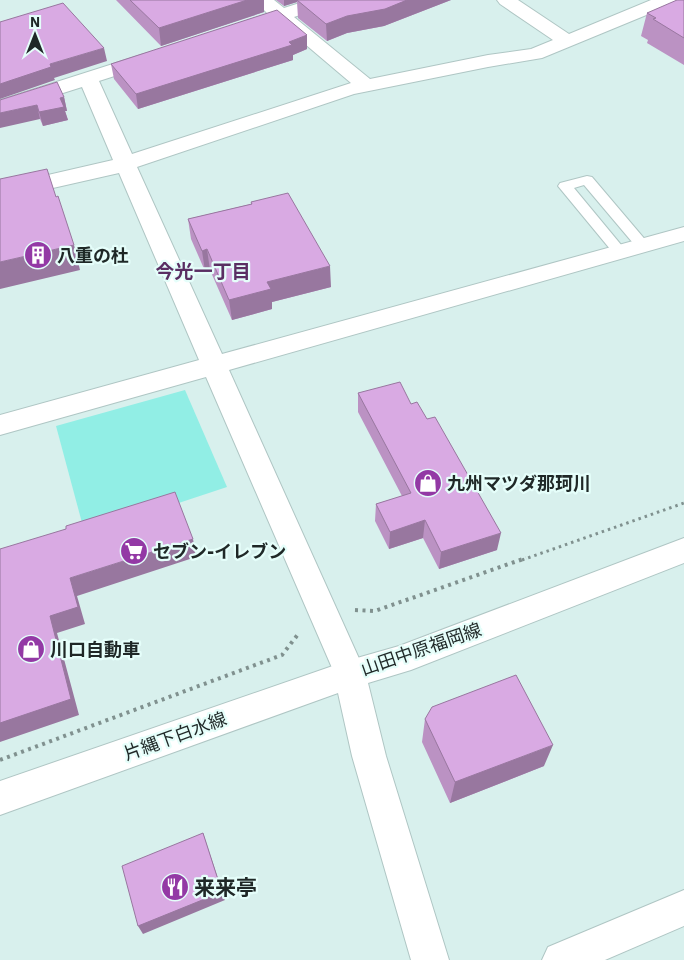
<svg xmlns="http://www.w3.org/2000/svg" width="684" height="960" font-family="'IBM Plex Sans','Noto Sans JP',sans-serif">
<rect width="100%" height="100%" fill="#d8f0ed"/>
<path fill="#91eee5" d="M185,390L227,487L85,534L56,426Z"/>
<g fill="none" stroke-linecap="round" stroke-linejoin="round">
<g stroke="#afc6c4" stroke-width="2">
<path id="service" d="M587,176L592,177L648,243L650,246L648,249H638L584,185L574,188L627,252L625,255H615L558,186L560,183Z"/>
</g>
<g stroke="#afc6c4" stroke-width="2">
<path id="minor" d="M254,0H274L284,8L309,0H336L333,4L294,17L370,79L488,55L531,49L553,40L500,4L497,0H518L569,34L651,0H676L673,4L542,58L488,67L354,94L137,167L222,354L684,227V241L229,370L366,674L361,684L350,688L339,684L206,377L0,435V415L199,360L119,173L0,200V186L113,160L82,87L0,113V100L141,55L148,53L155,55L157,59L155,63L99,81L132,154L351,83L279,22L246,33L240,31L237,27L240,23L268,14Z
M684,890V926L605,960H542L548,947Z"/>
</g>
<g stroke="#afc6c4" stroke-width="2">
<path id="secondary" d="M684,538V563L411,670L368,683L386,756L449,960H411L352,756L338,693L0,815V781L350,660L399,646Z"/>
</g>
<path stroke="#80918f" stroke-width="3" stroke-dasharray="2.5 4" stroke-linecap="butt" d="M522,560L684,503"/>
<path stroke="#80918f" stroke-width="4" stroke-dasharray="3 4.5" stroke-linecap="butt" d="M355,610L375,611L526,558
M0,760L282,655L299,633"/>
<use href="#service" fill="#fff" fill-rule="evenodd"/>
<use href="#minor" fill="#fff" fill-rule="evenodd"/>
<use href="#secondary" fill="#fff" fill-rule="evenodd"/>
</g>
<path fill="#bb92c3" d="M116,0H264V12L161,46Z
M276,0H451L384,26L347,33L327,41L298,18L297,2L284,6Z
M684,0V65L647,43L648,40L641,36L647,13Z
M307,35V49L293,55V60L138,109L114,79L111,64Z
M64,97L67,111H65L68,120L43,126L40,119L0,100Z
M251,202L331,287L272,302V309L232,320L210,270L205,271L191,239L188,219L251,204Z
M358,393L411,404L497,550L439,569L423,538L389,549L375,521L376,504L402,496L358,412Z
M425,719L544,766L450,803L422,742Z"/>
<path fill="#98779f" d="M247,0H264V12L161,46L159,28Z
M284,0H303H297V2L284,6Z
M407,0H451L384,26L347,33L327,41L326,24L347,16Z
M307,35V49L293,55V60L138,109L136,94L289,42Z
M104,48L107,61L54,78L55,80L0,99V84L50,64Z
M64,97L67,111H65L68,120L43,126L39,112L60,98Z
M37,105L40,119L0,128V113Z
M74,245L80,270L0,289V262Z
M207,249L210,270L205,271L202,251Z
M330,266L331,287L272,302V309L232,320L229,300L267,282Z
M425,520L423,538L389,549L390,532Z
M501,533L497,550L439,569L441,552Z
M193,539L196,557L77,596L85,624L57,633L79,715L0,742V723L50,616L70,578Z
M553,745L544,766L450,803L455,782Z
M203,833L225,900L143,934L138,926Z"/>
<path fill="#d9aae3" stroke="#98779f" d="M130,0H247L159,28Z
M297,0H407L385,9L347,16L326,24Z
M677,0H684V38L653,19L656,18L647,13Z
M63,3L104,48L50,64L51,67L0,84V22Z
M277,10L307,35L289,42L292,45L136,94L111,64Z
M57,82L64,97L60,98L64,107L39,112L37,105L0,113V100Z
M47,169L56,197L58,196L74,245L0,262V179Z
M288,193L330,266L267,282L271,289L229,300L207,249L202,251L188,219L252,204L251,202Z
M400,382L411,404L417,402L427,419L435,417L501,533L441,552L425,520L390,532L376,504L411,493L358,393Z
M175,492L193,539L70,578L78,607L50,616L71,699L0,723V549L66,529V526Z
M516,675L553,745L455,782L425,719L432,707Z
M203,833L222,892L138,926L122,866Z"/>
<defs>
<g id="building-disc" transform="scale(1.4375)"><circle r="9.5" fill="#9339a5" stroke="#e5fefa"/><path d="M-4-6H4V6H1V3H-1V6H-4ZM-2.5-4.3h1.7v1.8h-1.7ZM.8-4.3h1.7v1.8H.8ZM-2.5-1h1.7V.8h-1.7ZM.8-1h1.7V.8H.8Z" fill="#fff"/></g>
<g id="shop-disc" transform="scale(1.4375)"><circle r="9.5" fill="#9339a5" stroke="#e5fefa"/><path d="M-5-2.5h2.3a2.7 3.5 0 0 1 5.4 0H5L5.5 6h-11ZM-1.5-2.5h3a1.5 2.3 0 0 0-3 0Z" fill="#fff"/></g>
<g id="supermarket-disc" transform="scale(1.4375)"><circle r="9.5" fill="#9339a5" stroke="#e5fefa"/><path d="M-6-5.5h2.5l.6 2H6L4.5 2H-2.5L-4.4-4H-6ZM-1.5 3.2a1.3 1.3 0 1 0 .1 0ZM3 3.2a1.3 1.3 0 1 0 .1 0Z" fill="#fff"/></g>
<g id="restaurant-disc" transform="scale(1.4375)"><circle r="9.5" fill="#9339a5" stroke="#e5fefa"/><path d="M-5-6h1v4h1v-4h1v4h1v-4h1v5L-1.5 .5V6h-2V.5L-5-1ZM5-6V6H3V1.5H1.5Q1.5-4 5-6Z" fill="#fff"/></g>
</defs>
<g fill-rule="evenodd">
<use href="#building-disc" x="38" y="255"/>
<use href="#shop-disc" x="428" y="483"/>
<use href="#supermarket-disc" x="134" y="551"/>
<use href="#shop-disc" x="31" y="649"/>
<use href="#restaurant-disc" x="175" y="887"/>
</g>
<g text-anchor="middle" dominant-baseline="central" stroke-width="4.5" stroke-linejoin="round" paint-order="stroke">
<g font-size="18" font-weight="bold" fill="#1f2827" stroke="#e5fefa" text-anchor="start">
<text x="57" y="255">八重の杜</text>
<text x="447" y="483">九州マツダ那珂川</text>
<text x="153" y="551">セブン-イレブン</text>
<text x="50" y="649">川口自動車</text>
</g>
<g font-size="18" fill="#1f2827" stroke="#e5fefa">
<text transform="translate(421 649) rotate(-19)">山田中原福岡線</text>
<text transform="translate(175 736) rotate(-20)">片縄下白水線</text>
</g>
<g font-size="19" font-weight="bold" fill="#5a2e63" stroke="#e5fefa">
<text x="203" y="271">今光一丁目</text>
</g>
<g font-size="21" font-weight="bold" fill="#1f2827" stroke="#e5fefa" text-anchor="start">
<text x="194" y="887">来来亭</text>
</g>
</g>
<g transform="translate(35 35)" stroke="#e5fefa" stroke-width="4" paint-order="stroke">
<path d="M0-4L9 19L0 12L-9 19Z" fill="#1f2827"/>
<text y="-8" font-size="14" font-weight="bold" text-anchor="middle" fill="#1f2827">N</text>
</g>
</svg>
